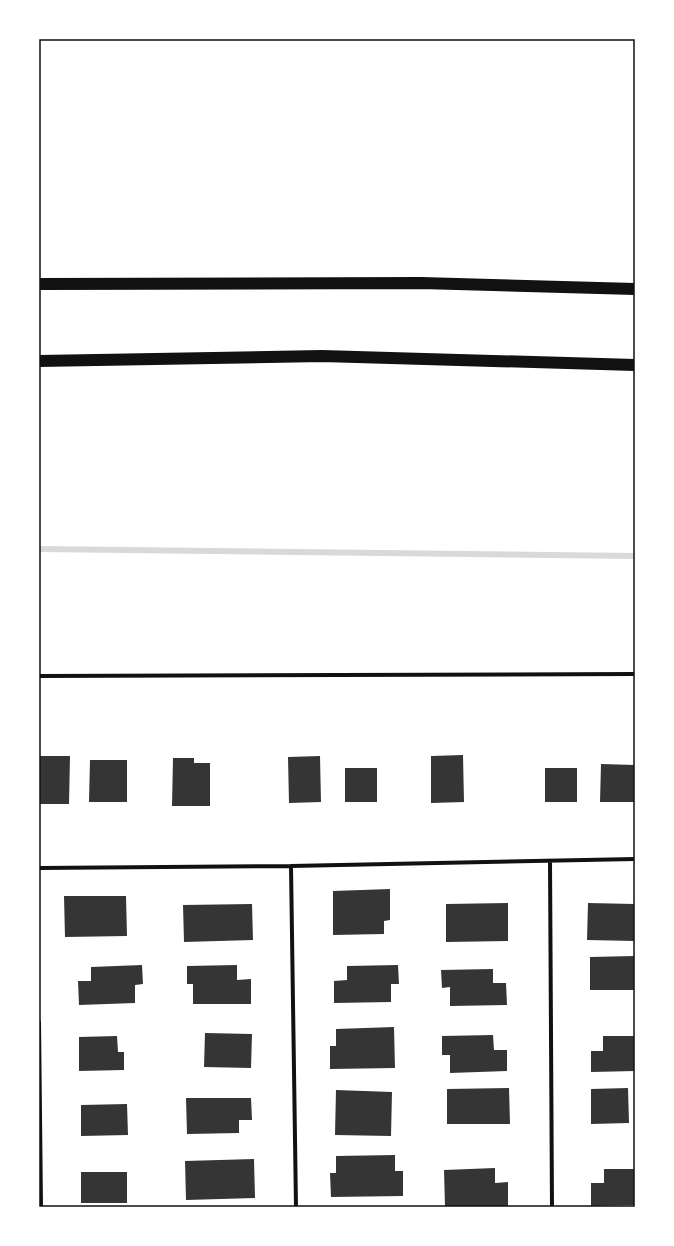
<svg xmlns="http://www.w3.org/2000/svg" width="674" height="1246" font-family="Lato,sans-serif">
<rect width="100%" height="100%" fill="#fff"/>
<g fill="none" stroke-linecap="round" stroke-linejoin="round">
<path stroke="#d9d9d9" stroke-width="6" d="M39,549L635,556"/>
</g>
<path fill="#353535" d="M463,755L464,802L431,803V756Z
M39,756H70L69,804H39Z
M320,756L321,802L289,803L288,757Z
M173,758H194V763H210V806H172Z
M90,760H127V802H89Z
M601,764L635,765V802H600Z
M345,768H377V802H345Z
M545,768H577V802H545Z
M390,889V920L384,921V934L333,935V891Z
M64,896H126L127,936L65,937Z
M508,903V941L446,942V904Z
M588,903L635,904V941L587,940Z
M252,904L253,940L184,942L183,905Z
M635,956V990H590V957Z
M142,965L143,984L135,985V1003L79,1005L78,981H91V967Z
M237,965V980L251,979V1004H193V984H187V966Z
M398,965L399,984H391V1002L334,1003V981L347,980V966Z
M493,969V983H506L507,1005L450,1006V987L442,988L441,970Z
M394,1027L395,1068L330,1069V1046H336V1029Z
M205,1033L252,1034L251,1068L204,1067Z
M493,1035L494,1050H507V1071L450,1073V1055H442V1036Z
M117,1036L118,1052H124V1070L79,1071V1037Z
M603,1036H635V1071L591,1072V1051H603Z
M509,1088L510,1124H447V1089Z
M628,1088L629,1123L591,1124V1089Z
M336,1090L392,1092L391,1136L335,1135Z
M186,1098H251L252,1120H239V1133L187,1134Z
M127,1104L128,1135L81,1136V1105Z
M395,1155V1171H403V1196L331,1197L330,1173H336V1156Z
M254,1159L255,1198L186,1200L185,1161Z
M495,1168V1183L508,1182V1207H445L444,1170Z
M604,1169H635V1205L591,1206V1183H604Z
M81,1172H127V1203H81Z"/>
<g fill="none" stroke-linecap="round" stroke-linejoin="round">
<path stroke="#111" stroke-width="4" d="M39,676L635,674
M550,861L552,1207
M291,866L296,1207
M39,868L291,866L635,859
M39,1022L41,1207"/>
<path stroke="#111" stroke-width="12" d="M39,284L421,283L635,289
M39,361L322,356L635,365"/>
</g>
<rect width="674" height="1246" fill="none" stroke="#ffffff" stroke-width="80"/>
<rect x="40" y="40" width="594" height="1166" fill="none" stroke="#111" stroke-width="1.5"/>
</svg>
